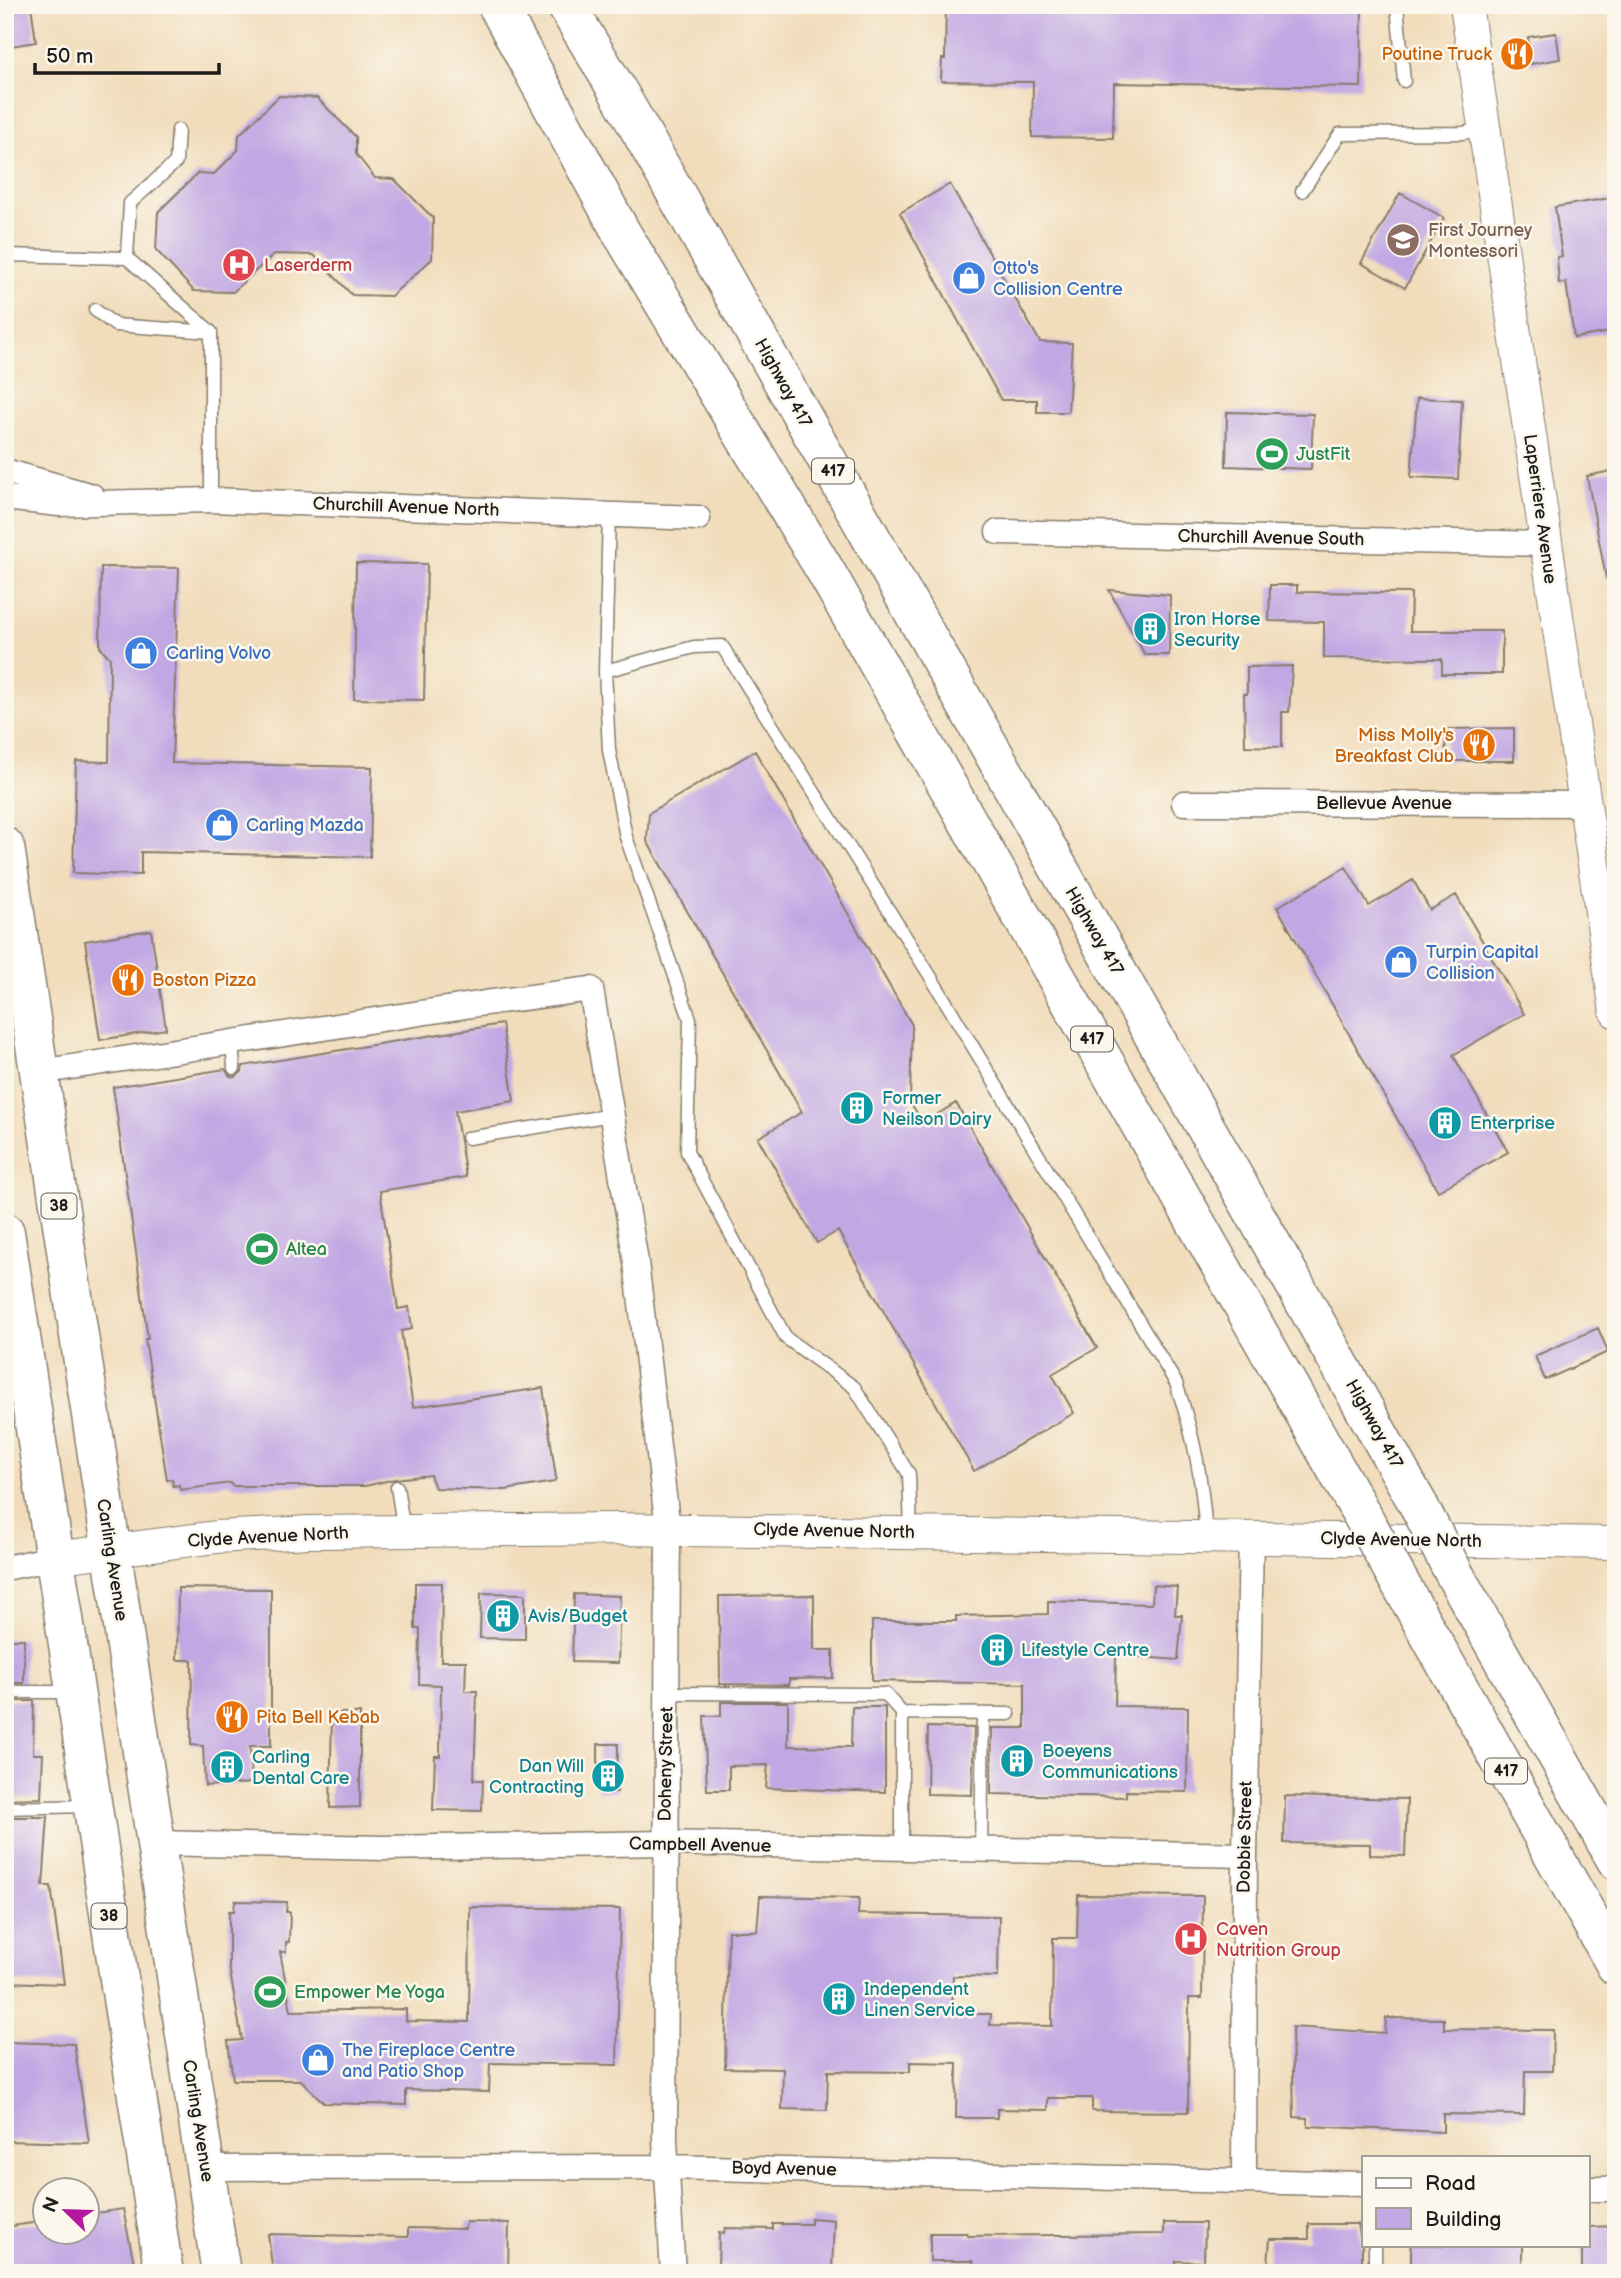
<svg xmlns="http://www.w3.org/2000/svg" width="1621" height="2278" font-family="'Balsamiq Sans',sans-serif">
<rect width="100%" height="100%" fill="#fbf7ec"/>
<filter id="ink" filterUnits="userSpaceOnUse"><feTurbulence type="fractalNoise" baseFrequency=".0143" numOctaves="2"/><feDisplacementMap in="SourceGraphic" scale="14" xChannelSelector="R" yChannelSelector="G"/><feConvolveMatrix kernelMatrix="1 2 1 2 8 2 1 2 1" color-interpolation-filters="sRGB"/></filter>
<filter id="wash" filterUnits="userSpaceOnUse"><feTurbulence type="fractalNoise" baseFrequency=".00686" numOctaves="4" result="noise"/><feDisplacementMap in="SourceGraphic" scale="28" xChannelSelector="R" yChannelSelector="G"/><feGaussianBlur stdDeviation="1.57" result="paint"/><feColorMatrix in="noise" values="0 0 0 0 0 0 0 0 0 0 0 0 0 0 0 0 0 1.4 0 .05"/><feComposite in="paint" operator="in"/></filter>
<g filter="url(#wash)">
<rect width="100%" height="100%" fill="#f1ddbc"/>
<g id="blocks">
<path fill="#c1a7e3" d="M5,5H31L36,42L5,47Z
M946,5H1362L1361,87L1114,83L1113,138L1032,137L1033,82L941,81L942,59H945Z
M1556,33L1560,59L1531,64L1528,37Z
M279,96L317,98L356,137V154L375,178L394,179L433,218L432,259L391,296L352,295L314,255L274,254L233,292L194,291L156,250L158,212L198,173L214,174L238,150L239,135Z
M950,184L1040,342L1072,343L1068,412H1037V400H1001L900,213Z
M1400,193L1444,218L1405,288L1361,263Z
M1616,197V331L1574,338L1566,282L1559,284L1557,257L1562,256L1555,207Z
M1417,398L1462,400L1458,479L1411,477Z
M1227,412L1313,414L1311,469L1226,466Z
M1616,470V577L1606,578L1587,476Z
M356,563L427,564L424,700L354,699Z
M101,567L179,568L172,763L372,767L370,857L141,852V875L73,873L76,761L109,762L110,658L100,647Z
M1270,585H1297V592L1411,593L1410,631H1502V674H1442V659L1324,658V622L1269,621Z
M1109,590L1170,595L1169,655H1145Z
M1292,666L1289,712H1282V747L1245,746L1244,694H1247V667Z
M1514,728V761H1446L1445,729Z
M755,751L912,1025L910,1102L923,1123L956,1103L1097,1348L1052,1374L1074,1413L974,1471L838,1231L817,1243L758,1138L802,1112L647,841L649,813Z
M1346,867L1369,906L1413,880L1430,910L1456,895L1524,1014L1453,1055L1508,1152L1438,1191L1277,907Z
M151,930L166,1029L100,1040L85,941Z
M502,1024L514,1101L455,1111L466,1177L380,1191L398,1309L409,1307L412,1329L401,1331L413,1407L543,1388L556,1478L554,1482L505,1490L435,1488L430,1475L395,1479L365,1486H232L231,1483L180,1490L179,1485L173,1486L172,1479L167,1480L145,1339H148L113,1087L225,1069L230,1076L235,1077L242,1072L243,1066Z
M1598,1328L1608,1352L1545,1380L1535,1356Z
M415,1583H442L441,1661H466L465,1691H477L474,1780H483L482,1811L433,1810L435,1756H440L441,1685L419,1684L420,1629H415Z
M1153,1585L1177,1587L1175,1615H1182L1178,1660L1116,1655L1115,1706L1188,1707L1187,1792L1126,1791V1797L991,1794L992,1728H1025V1684L872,1681V1621H956V1616L1048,1614V1601L1152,1604Z
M178,1588L271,1589V1746H250L252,1783L205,1786L203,1746L191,1745L192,1660H177Z
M481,1593L525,1594V1639L480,1638Z
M574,1594L620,1596L618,1663L572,1662Z
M814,1595V1650H833V1678L789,1679V1685L720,1684L719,1596Z
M5,1639H24V1683H5Z
M5,1701H34L33,1754H43L41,1798L5,1799Z
M721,1702H788V1746L851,1747L852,1707H885V1792L766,1788L768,1765L729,1766V1790H707L704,1716H721Z
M332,1713H360V1807L330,1808Z
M928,1727L974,1728L972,1795L927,1794Z
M598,1744H618L617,1792H598Z
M1285,1796L1407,1799L1405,1856L1370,1855V1844L1284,1843Z
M5,1817H48L43,1886H51L64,1984L5,1982Z
M1078,1895L1203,1896L1202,1998H1189L1188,2112L1092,2111V2098H1048V2110L997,2109V2118H956L957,2063L910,2062V2072L828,2071L827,2110L782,2109L783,2069L725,2068L728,1931H757L760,1896L859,1898L858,1914L999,1916L998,1977L953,1976L952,2014H991L990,2025L1052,2026L1053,1938H1077Z
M235,1901L287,1902L286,1912H290L289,1942H286V1952H280L291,2011L406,2009V2021L469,2022L470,1907L620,1909L617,2065L490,2063L489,2092L406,2090V2105L324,2103L301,2080H233L228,2041L242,2040L229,1967V1911H234Z
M1386,2018L1444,2019V2029L1553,2030L1552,2071H1525L1524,2115L1443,2114V2132L1308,2126V2118L1294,2117L1292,2027L1385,2033Z
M5,2042L74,2044L89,2143L5,2141Z
M123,2209L136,2273H5V2227L46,2221V2232H88V2214Z
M811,2218L834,2220L832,2273H767V2268L718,2266L719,2232L724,2233L725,2228L773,2229V2224H811Z
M466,2222L509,2223L508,2271L273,2273L268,2234L408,2237V2228L465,2229Z
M1164,2223H1205L1204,2262L1176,2261V2272L974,2273L973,2261H930V2233H967V2236L1164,2234Z
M1309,2224H1358L1362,2246V2273H1280V2264H1268L1270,2239H1309Z
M1616,2226V2273H1582V2245H1588V2227Z
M1411,2245H1522V2273H1411Z"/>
</g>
</g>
<g filter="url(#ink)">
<use href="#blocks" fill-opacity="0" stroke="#867c6c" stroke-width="2"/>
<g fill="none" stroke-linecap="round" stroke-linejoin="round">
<g stroke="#867c6c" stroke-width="15">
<path id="service" d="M1397,5L1404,81
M178,130L176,162L130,203L127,258L211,332V500
M1302,191L1340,134L1463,133L1484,129
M5,255L127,258
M95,310L115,325L211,332
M605,671L609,513
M232,1042L234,1068
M468,1138L612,1115
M397,1487L404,1531
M911,1532L909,1474L854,1387L786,1338L687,1152L690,1019L626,837L609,750L605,671L694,647L722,646L929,974L1176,1383C1195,1439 1202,1478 1206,1536
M5,1692H71
M667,1693L885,1694L902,1713
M5,1808L89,1806
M902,1848V1713L1009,1714
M981,1850L983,1714
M1375,2245V2273"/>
</g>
<g stroke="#867c6c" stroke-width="27">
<path id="minor" d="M5,471L92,496
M5,498L59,504L211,500L698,518
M998,532L1545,544
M1184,803L1584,804
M39,1072L485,1003L591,989L636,1262L668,1529L665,2140L673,2273
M5,1568L54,1558
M155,1843L384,1848L665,1843L1245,1855
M205,2168L666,2167L1364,2184
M1244,2180L1245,1855L1251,1537
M1588,2189H1616"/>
</g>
<g stroke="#867c6c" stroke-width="34">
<path id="tertiary" d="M1466,5L1616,1012
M54,1558L216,1537L310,1532L617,1529L1616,1543"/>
</g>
<g stroke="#867c6c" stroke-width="41">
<path id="primary" d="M5,847L221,2273
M5,1232L164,2273"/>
</g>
<g stroke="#867c6c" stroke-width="41">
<path id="motorway" d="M497,5L621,232L826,572L1357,1506
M566,5L616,88C884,561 1154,1032 1419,1506
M1396,1576L1616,1966
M1456,1577L1616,1860"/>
</g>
<use href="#service" stroke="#fff" stroke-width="12"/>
<use href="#minor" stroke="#fff" stroke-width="24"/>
<use href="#tertiary" stroke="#fff" stroke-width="32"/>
<use href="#primary" stroke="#fff" stroke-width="38"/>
<use href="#motorway" stroke="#fff" stroke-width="38"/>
<g stroke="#867c6c" stroke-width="41" stroke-linecap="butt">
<path id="motorway-bridge" d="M1357,1506L1396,1576
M1419,1506L1456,1577"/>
</g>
<use href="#motorway-bridge" stroke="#fff" stroke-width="38"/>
</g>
</g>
<defs>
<g id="restaurant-disc" transform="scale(1.75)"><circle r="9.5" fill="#e8710a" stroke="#fbf7ec"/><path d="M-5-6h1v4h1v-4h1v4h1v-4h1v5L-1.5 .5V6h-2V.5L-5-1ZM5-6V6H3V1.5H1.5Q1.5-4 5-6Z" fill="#fff"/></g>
<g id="school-disc" transform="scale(1.75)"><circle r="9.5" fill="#8d6e63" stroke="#fbf7ec"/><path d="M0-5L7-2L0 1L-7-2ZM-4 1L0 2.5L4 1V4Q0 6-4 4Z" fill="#fff"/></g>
<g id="hospital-disc" transform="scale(1.75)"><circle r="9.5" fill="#e0444e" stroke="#fbf7ec"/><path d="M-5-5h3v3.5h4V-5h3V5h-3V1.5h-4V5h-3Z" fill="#fff"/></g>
<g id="shop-disc" transform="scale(1.75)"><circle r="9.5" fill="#3f7fe0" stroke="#fbf7ec"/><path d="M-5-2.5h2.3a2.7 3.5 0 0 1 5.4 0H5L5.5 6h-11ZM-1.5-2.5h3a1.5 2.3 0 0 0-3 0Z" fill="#fff"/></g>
<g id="stadium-disc" transform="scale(1.75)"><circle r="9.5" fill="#2e9e5b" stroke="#fbf7ec"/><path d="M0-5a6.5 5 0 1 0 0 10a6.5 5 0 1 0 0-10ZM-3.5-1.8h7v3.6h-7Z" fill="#fff"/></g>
<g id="building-disc" transform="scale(1.75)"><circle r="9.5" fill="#0f9aa8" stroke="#fbf7ec"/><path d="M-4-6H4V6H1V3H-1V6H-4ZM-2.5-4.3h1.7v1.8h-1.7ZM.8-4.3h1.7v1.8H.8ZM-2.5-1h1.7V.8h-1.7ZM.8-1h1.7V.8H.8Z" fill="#fff"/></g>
</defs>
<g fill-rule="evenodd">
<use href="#restaurant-disc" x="1517" y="54"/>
<use href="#school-disc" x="1403" y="240"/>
<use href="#hospital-disc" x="239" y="265"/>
<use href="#shop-disc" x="969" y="278"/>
<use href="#stadium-disc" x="1272" y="454"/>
<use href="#building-disc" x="1150" y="629"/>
<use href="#shop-disc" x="141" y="653"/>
<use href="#restaurant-disc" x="1479" y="745"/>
<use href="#shop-disc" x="222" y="825"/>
<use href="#shop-disc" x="1401" y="962"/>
<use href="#restaurant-disc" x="128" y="980"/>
<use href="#building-disc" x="857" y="1108"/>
<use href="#building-disc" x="1445" y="1123"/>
<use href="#stadium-disc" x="262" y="1249"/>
<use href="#building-disc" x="503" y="1616"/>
<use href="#building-disc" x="997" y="1650"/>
<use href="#restaurant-disc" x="232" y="1717"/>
<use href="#building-disc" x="1017" y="1761"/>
<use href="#building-disc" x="227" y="1767"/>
<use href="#building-disc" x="608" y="1776"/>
<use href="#hospital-disc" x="1191" y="1939"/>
<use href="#stadium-disc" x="270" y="1992"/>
<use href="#building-disc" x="839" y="1999"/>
<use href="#shop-disc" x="318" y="2060"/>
</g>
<g text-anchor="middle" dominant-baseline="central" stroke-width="5" stroke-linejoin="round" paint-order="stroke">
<g fill="#fbf7ec" stroke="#5f5e5a" stroke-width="2">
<rect x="812" y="458.5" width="42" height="25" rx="5"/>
<rect x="1071" y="1026.5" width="42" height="25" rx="5"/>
<rect x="41.5" y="1193.5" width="35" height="25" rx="5"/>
<rect x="1485" y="1758.5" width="42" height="25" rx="5"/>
<rect x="91.5" y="1903.5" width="35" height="25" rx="5"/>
</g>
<g font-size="16" font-weight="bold" fill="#1c1c1c">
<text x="833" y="471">417</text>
<text x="1092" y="1039">417</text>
<text x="59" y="1206">38</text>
<text x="1506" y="1771">417</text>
<text x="109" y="1916">38</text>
</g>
<g font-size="18" fill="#c56008" stroke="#fbf7ec" text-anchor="end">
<text x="1492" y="54">Poutine Truck</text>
<text x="1454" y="735">Miss Molly's<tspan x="1454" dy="21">Breakfast Club</tspan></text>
<text x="152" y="980" text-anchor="start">Boston Pizza</text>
<text x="256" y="1717" text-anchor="start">Pita Bell Kebab</text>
</g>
<g font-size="18" fill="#785e54" stroke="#fbf7ec" text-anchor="start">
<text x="1428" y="230">First Journey<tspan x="1428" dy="21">Montessori</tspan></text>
</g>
<g font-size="18" fill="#be3a42" stroke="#fbf7ec" text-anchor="start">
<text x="264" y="265">Laserderm</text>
<text x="1216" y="1929">Caven<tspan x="1216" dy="21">Nutrition Group</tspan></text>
</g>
<g font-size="18" fill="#366cbe" stroke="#fbf7ec" text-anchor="start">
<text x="993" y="268">Otto's<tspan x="993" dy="21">Collision Centre</tspan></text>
<text x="166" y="653">Carling Volvo</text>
<text x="246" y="825">Carling Mazda</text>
<text x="1426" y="952">Turpin Capital<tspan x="1426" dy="21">Collision</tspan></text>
<text x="342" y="2050">The Fireplace Centre<tspan x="342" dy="21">and Patio Shop</tspan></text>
</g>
<g font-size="18" fill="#1c1c1c" stroke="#fbf7ec">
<text transform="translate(783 383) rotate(61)">Highway 417</text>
<text transform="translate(406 507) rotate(2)">Churchill Avenue North</text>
<text transform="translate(1540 509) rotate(82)">Laperriere Avenue</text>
<text transform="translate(1271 538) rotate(1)">Churchill Avenue South</text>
<text x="1384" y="803">Bellevue Avenue</text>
<text transform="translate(1094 931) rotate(60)">Highway 417</text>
<text transform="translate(1374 1424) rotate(61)">Highway 417</text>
<text transform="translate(834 1531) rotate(1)">Clyde Avenue North</text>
<text transform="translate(268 1537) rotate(-3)">Clyde Avenue North</text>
<text transform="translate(1401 1540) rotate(1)">Clyde Avenue North</text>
<text transform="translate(112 1560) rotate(81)">Carling Avenue</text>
<text transform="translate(666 1764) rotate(-89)">Doheny Street</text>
<text transform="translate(1245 1837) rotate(-89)">Dobbie Street</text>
<text transform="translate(700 1845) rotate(1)">Campbell Avenue</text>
<text transform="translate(198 2121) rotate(81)">Carling Avenue</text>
<text transform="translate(784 2169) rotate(1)">Boyd Avenue</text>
</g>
<g font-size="18" fill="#27864d" stroke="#fbf7ec" text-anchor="start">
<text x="1296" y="454">JustFit</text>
<text x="286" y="1249">Altea</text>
<text x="294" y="1992">Empower Me Yoga</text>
</g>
<g font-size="18" fill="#0d838f" stroke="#fbf7ec" text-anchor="start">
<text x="1174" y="619">Iron Horse<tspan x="1174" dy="21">Security</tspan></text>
<text x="882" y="1098">Former<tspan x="882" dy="21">Neilson Dairy</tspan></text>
<text x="1470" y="1123">Enterprise</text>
<text x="528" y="1616">Avis/Budget</text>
<text x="1021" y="1650">Lifestyle Centre</text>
<text x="1042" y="1751">Boeyens<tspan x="1042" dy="21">Communications</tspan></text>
<text x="252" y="1757">Carling<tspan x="252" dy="21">Dental Care</tspan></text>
<text x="584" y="1766" text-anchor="end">Dan Will<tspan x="584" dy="21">Contracting</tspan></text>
<text x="864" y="1989">Independent<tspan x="864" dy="21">Linen Service</tspan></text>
</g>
</g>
<rect width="1621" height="2278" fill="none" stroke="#fbf7ec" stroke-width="28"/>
<rect x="1362" y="2156" width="228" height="91" fill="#fbf7ec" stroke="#a29f99" stroke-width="2"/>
<rect x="1376" y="2178" width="35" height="10" fill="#ffffff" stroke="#a29f99" stroke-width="2"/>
<text x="1425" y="2190" font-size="21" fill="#1c1c1c">Road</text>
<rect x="1376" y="2208" width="35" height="21" fill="#c1a7e3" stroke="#a29f99" stroke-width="2"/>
<text x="1425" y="2226" font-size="21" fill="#1c1c1c">Building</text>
<g transform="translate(66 2211) rotate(293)"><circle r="33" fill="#fbf7ec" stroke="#a29f99" stroke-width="2"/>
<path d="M0-5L12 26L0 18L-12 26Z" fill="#b5179e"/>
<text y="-10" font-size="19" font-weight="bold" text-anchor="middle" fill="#1c1c1c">N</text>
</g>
<path d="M35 63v10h184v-10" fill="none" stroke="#1c1c1c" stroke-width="3.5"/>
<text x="46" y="63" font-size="21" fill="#1c1c1c" stroke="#fbf7ec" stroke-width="5" paint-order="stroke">50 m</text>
</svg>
